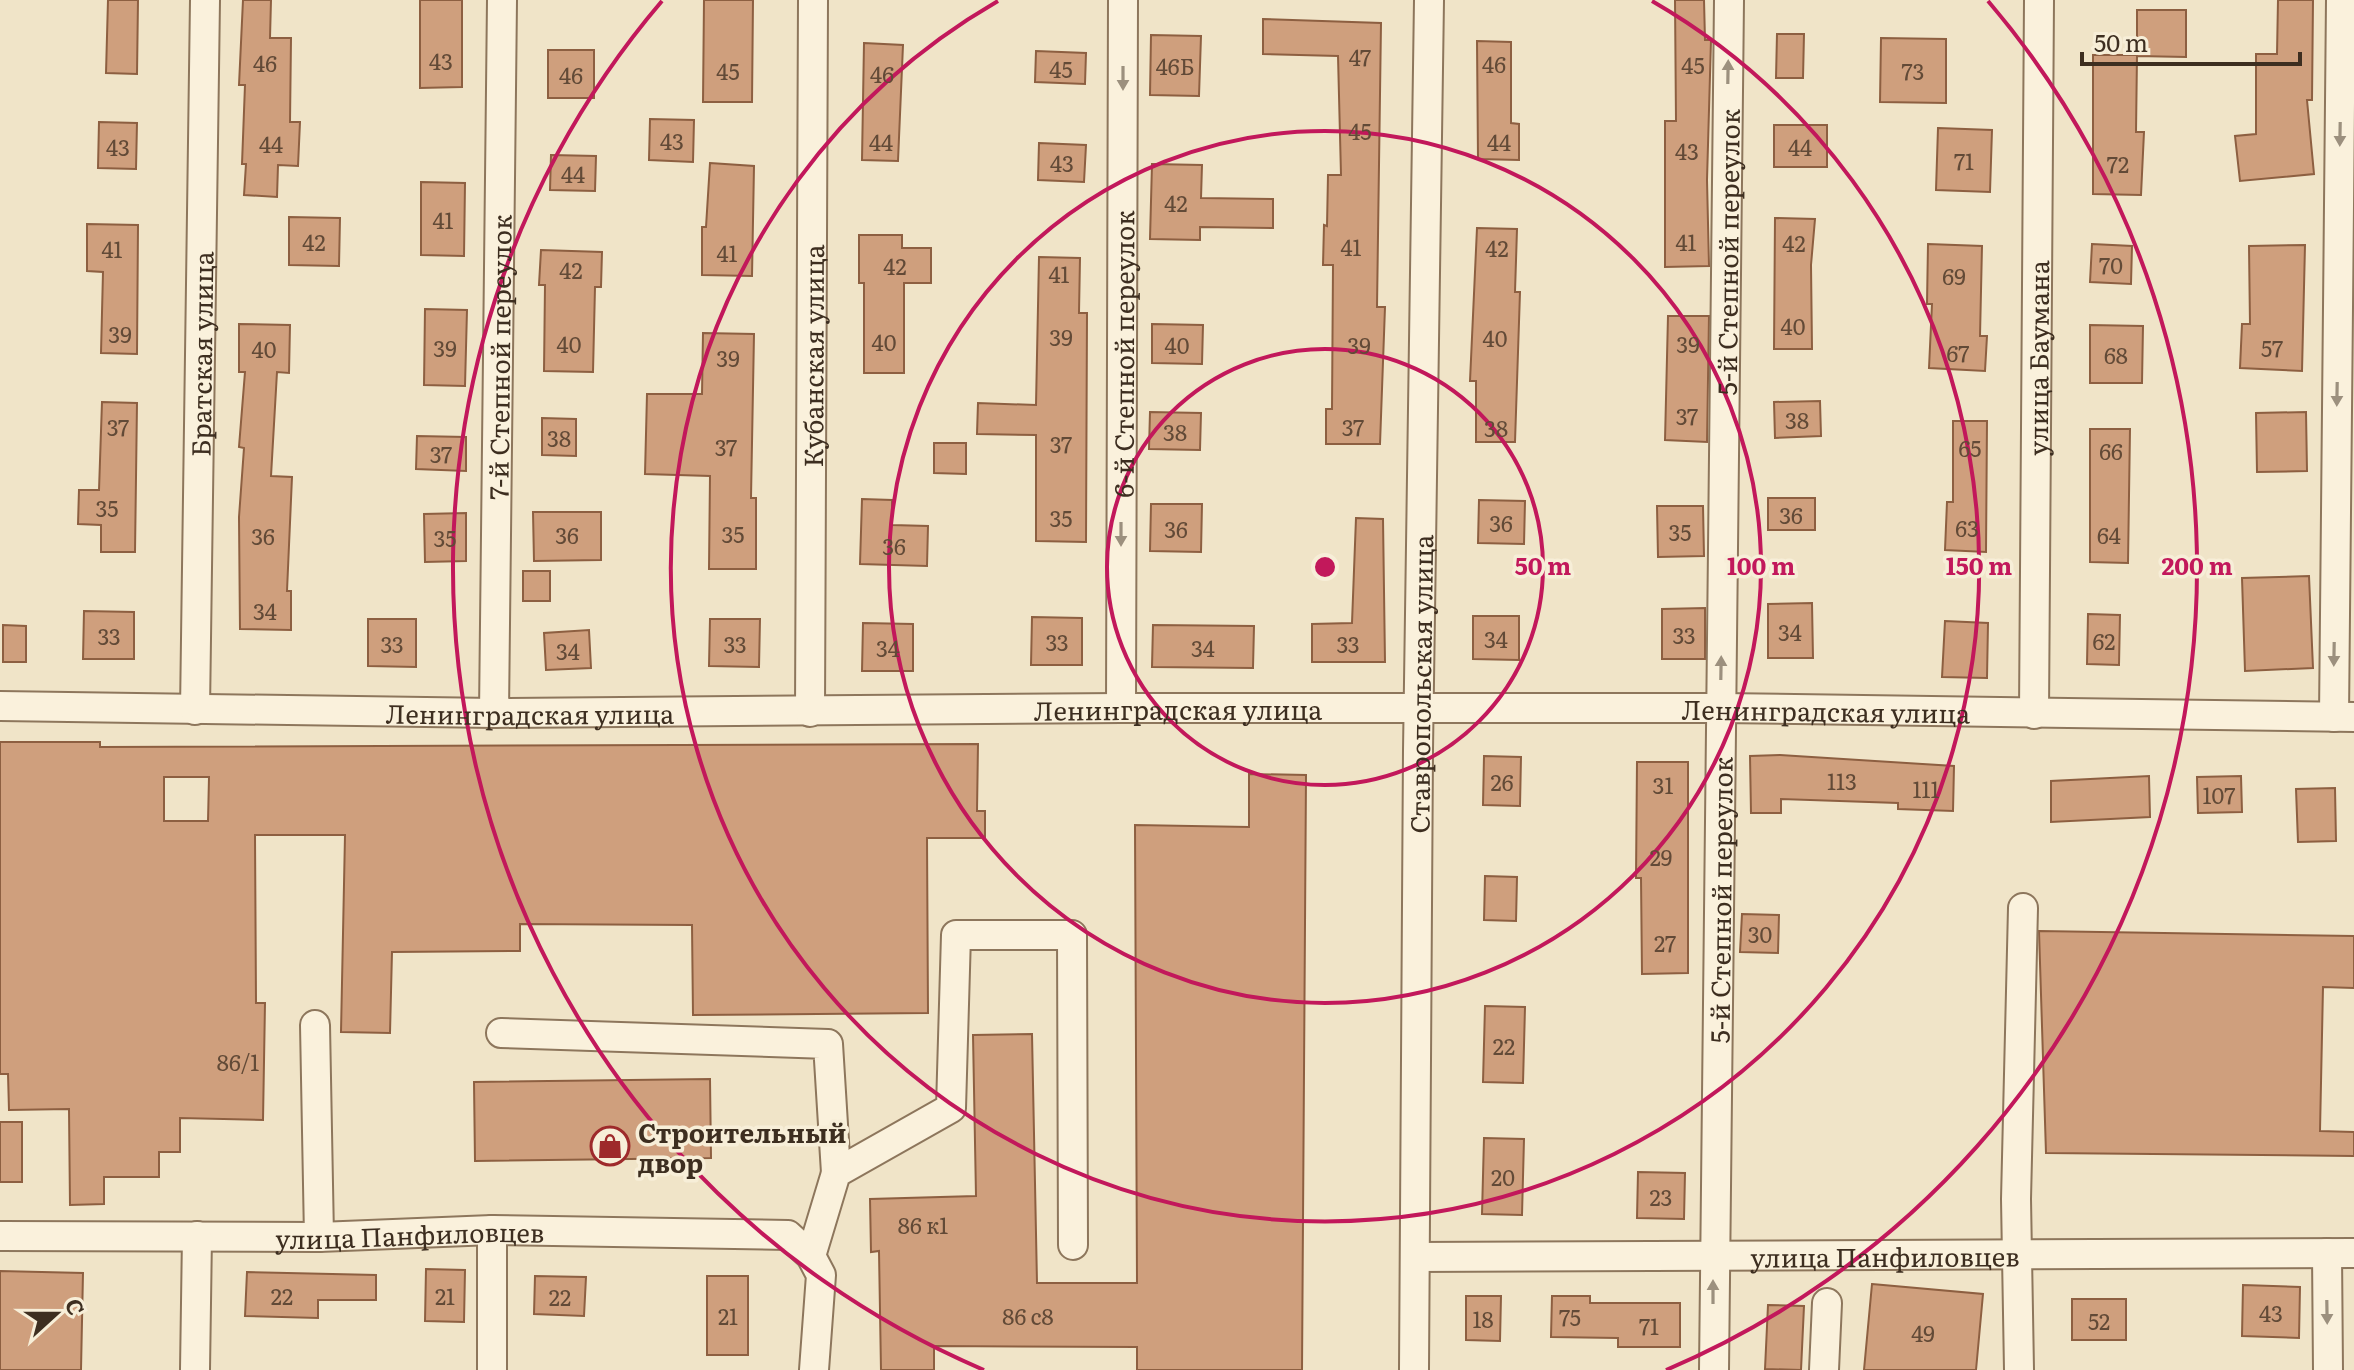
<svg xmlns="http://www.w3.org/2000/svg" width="2354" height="1370" font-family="Literata,serif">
<rect width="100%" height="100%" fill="#f0e4c8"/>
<path fill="#cf9f7d" stroke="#8d5f41" stroke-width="2" fill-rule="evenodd" d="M108,0H138L137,74L106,73Z
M243,0H271L270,38H291L290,122H300L298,166L278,165L277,197L244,195L246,164H242L245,85H239Z
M420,0H462V87L420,88Z
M704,0H753L752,102H703Z
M1675,0H1704L1705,40H1711L1707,180L1709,266L1665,267V121H1676Z
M2278,0H2313L2312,100H2307L2314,174L2240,181L2235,136L2256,134V54H2277Z
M2137,10H2186V57L2137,56Z
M1263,19L1381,23L1377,307H1385L1380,444H1326V409H1332L1333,265H1323L1324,225L1327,226L1328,175H1341L1338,56L1263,54Z
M1777,34H1804L1803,78H1776Z
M1151,35L1201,36L1199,96L1150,95Z
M1881,38L1946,39V103L1880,102Z
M1477,41L1511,42V123L1519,124V160L1478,159Z
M864,43L903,45L898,161L862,160Z
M548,50H594V98H548Z
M1036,51L1086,53L1085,84L1035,82Z
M2093,55H2137L2136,132H2144L2141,195L2093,194Z
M650,119L694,120L693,162L649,160Z
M99,122L137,123L136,169L98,168Z
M1774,125H1827V167H1774Z
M1938,128L1992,130L1990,192L1936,190Z
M1039,143L1086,145L1084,182L1038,180Z
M551,155L596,156L595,191L550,190Z
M710,163L754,166L752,276L702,275V227H706Z
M1152,164L1202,165L1201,198L1273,199V228L1200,227V240L1150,239Z
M421,182L465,183L464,256L421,255Z
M289,217L340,218L339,266L289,265Z
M1775,218L1815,219L1811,265L1812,349H1774Z
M87,224L138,225L137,354L101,353L103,272L87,271Z
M1477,228L1517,229L1515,292H1520L1515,442H1476V381H1470Z
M859,235H902V248H931V283H904V373H864V283H859Z
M1928,244L1982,246L1980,336H1987L1985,371L1929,368L1932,304H1927Z
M2092,244L2132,246L2131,284L2090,282Z
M2305,245L2302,371L2240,368L2242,324H2250L2249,246Z
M541,250L602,252L601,287H595L593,372L544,371L545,285H539Z
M1039,257L1080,258L1079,313H1087L1086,542L1036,541V435L977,434L978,403L1036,405Z
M425,309L467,310L465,386L424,385Z
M1668,316H1709L1707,442L1665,440Z
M239,324L290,325L289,373L277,372L271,476L292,477L287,591H291V630L240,629L239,517L244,448L239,447L245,372H239Z
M1152,324L1203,325L1202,364L1152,363Z
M2090,325L2143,326L2142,383H2090Z
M703,333L754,334L751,498H756V569H709L710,476L645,474L647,394H702Z
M1820,401L1821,436L1775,438L1774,402Z
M102,402L137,403L135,552H101V525L78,524L79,490H99Z
M1150,412L1201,413L1200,450L1149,449Z
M2306,412L2307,471L2257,472L2256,413Z
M542,418L576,419V456L542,455Z
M1953,421H1987L1986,552L1945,550L1947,502H1953Z
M2090,429H2130L2128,563L2090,562Z
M417,436L466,437V471L416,469Z
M934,443H966V474L934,473Z
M1768,498H1815V530H1768Z
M862,499L892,500V525L928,526L927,566L860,564Z
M1479,500L1525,501L1524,544L1478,543Z
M1151,504H1202L1201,552L1150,551Z
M1657,506H1703L1704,556L1658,557Z
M533,512H601V560L534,561Z
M466,513V561L425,562L424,514Z
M1356,518L1383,519L1385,662H1312V624L1352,623Z
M523,571H550V601H523Z
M2309,576L2313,668L2245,671L2242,578Z
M1812,603L1813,658H1768V604Z
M1705,608V659H1662V609Z
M84,611L134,612V659H83Z
M2088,614L2120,615L2119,665L2087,664Z
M1473,616H1519V660L1473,659Z
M1032,617L1082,618V665H1031Z
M368,619H416V667L368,666Z
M710,619H760L759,667L709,666Z
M1945,621L1988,623L1987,678L1942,677Z
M863,623L913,624V671H862Z
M3,625L26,626V662H3Z
M1153,625L1254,626L1253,668L1152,667Z
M589,630L591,668L546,670L544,633Z
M0,742H100V747L978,744L977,811H985V838H927L928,1013L693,1015L692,925L520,924V951L392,952L390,1033L341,1032L345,835H255L256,1003H265L263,1120L180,1118V1152H159V1177H104V1204L70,1205L69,1109L9,1110L8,1074H0ZM164,777H209L208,821H164Z
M1780,755L1954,766L1953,811L1898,809V803L1781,799V813H1751L1750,756Z
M1484,756L1521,757L1520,806L1483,805Z
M1637,762H1688V973L1642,974L1641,878H1636Z
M1249,774L1306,775L1302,1370H1137V1347L934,1346V1370H881L879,1251L871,1252L870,1199L976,1196L973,1035L1032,1034L1037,1283H1137L1135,825L1249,827Z
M2149,776L2150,817L2051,822V781Z
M2241,776L2242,812L2198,813L2197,777Z
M2335,788L2336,841L2298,842L2296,789Z
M1485,876L1517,877L1516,921L1484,920Z
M1742,914L1779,915L1778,953L1740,952Z
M2039,931L2354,936V988L2323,987L2320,1131L2354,1132V1156L2046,1153Z
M1485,1006L1525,1007L1523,1083L1483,1082Z
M710,1079L711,1158L475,1161L474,1082Z
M0,1122H22V1182H0Z
M1484,1138L1524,1139L1522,1215L1482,1214Z
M1638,1172L1685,1173L1684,1219L1637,1218Z
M426,1269L465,1270L464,1322L425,1321Z
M0,1271L83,1273L81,1370H0Z
M247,1272L376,1275V1300H318V1318L245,1316Z
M535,1276L586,1277L584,1316L534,1314Z
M707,1276H748V1355H707Z
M1872,1284L1983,1294L1976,1370H1864Z
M2243,1285L2300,1287L2299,1338L2242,1336Z
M1466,1296H1501L1500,1341L1466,1340Z
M1552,1296H1590V1303H1680V1347H1618V1338L1551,1337Z
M2072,1299H2126V1340H2072Z
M1768,1305L1804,1306L1801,1370L1765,1369Z"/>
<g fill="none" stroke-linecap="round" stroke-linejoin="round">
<g stroke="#8d765c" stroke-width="32">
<g id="minor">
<path id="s1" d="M0,706L494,713L1121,708H1721L2354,717"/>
<path id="s2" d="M1121,708L1123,0"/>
<path id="s3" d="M195,710L205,0"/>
<path id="s4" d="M810,712L813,0"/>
<path id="s5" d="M494,713L502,0"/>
<path id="s6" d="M2034,714L2039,0"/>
<path d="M2334,717L2341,0"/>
<path d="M315,1025L319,1237"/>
<path d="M501,1033L828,1044L836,1173"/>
<path d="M492,1230V1370"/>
<path id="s7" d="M0,1236L319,1237L492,1230L788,1235L811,1256L821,1275L814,1370"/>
<path d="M2327,1253L2328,1370"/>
<path d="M811,1256L836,1173L951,1108L956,935H1072L1073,1245"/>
<path id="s8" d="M1415,1257L2354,1253"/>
<path d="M195,1370L197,1236"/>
<path id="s9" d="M1414,1370L1418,750L1429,0"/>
<path id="s10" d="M1714,1370L1729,0"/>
<path d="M1824,1370L1827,1303"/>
<path d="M2019,1370L2016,1199L2023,908"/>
</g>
</g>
<use href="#minor" stroke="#faf1dc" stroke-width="28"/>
</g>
<defs><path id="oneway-solid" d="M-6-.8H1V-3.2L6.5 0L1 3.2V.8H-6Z" transform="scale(2)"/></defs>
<g fill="#9c907e">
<use href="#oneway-solid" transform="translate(1728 72) rotate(-89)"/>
<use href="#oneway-solid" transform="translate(1123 78) rotate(90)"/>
<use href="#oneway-solid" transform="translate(2340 134) rotate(91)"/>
<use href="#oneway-solid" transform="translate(2337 394) rotate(91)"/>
<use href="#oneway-solid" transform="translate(1121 534) rotate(90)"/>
<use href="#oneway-solid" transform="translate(2334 654) rotate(91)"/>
<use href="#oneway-solid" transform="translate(1721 668) rotate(-89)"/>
<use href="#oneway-solid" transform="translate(1713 1292) rotate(-90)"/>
<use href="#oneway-solid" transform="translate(2327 1312) rotate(89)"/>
</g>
<g fill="none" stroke="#c2185b" stroke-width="4">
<circle cx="1325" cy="567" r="218"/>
<circle cx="1325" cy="567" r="436"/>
<path d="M1652 1A654 654 0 1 1 998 1"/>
<path d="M984 1370A872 872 0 0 1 662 1M1988 1A872 872 0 0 1 1666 1370"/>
</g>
<defs>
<g id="shop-ring" transform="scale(2)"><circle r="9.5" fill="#f7eed8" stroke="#9e2a2b" stroke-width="1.5"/><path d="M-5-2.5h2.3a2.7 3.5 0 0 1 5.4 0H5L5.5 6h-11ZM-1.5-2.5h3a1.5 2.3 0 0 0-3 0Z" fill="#9e2a2b"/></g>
</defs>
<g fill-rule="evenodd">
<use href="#shop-ring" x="610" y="1146"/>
</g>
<g text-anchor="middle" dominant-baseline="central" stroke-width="7" stroke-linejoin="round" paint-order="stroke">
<g font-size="22" fill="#624a37">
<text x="1360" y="56">47</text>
<text x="441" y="60">43</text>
<text x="265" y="62">46</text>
<text x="1494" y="63">46</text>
<text x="1693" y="64">45</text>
<text x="1175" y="65">46Б</text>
<text x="1061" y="68">45</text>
<text x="728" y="70">45</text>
<text x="1913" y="70">73</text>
<text x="882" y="73">46</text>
<text x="571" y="74">46</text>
<text x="1360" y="130">45</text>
<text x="672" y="140">43</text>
<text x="881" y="141">44</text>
<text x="1499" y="141">44</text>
<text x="271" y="143">44</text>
<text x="118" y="146">43</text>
<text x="1800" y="146">44</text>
<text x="1687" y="150">43</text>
<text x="1964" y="160">71</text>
<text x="1062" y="162">43</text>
<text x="2118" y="163">72</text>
<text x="573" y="173">44</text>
<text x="1176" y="202">42</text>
<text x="443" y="219">41</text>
<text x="314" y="241">42</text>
<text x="1686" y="241">41</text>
<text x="1794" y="242">42</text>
<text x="1351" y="246">41</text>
<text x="1497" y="247">42</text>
<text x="112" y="248">41</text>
<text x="727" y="252">41</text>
<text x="2111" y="264">70</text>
<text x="895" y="265">42</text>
<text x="571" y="269">42</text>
<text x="1059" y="273">41</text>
<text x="1954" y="275">69</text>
<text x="1793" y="325">40</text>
<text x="120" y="333">39</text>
<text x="1061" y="336">39</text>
<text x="1495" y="337">40</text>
<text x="884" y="341">40</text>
<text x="569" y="343">40</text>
<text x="1688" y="343">39</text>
<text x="1177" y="344">40</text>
<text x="1359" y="344">39</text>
<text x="445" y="347">39</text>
<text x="2272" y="347">57</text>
<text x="264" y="348">40</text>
<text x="1958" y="352">67</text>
<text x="2116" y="354">68</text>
<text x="728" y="357">39</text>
<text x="1687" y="415">37</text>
<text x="1797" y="419">38</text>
<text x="118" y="426">37</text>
<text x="1353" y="426">37</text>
<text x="1496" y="427">38</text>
<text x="1175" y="431">38</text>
<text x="559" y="437">38</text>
<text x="1061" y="443">37</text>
<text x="726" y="446">37</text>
<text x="1970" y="447">65</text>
<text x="2111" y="450">66</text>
<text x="441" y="453">37</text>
<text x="107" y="507">35</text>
<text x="1791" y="514">36</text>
<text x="1061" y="517">35</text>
<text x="1501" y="522">36</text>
<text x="1967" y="527">63</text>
<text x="1176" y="528">36</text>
<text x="1680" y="531">35</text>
<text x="733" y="533">35</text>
<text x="567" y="534">36</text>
<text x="2109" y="534">64</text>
<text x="263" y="535">36</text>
<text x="445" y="537">35</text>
<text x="894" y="545">36</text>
<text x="265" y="610">34</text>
<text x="1790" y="631">34</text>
<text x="1684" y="634">33</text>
<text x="109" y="635">33</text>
<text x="1496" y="638">34</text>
<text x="2104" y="640">62</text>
<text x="1057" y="641">33</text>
<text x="392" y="643">33</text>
<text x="735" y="643">33</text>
<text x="1348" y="643">33</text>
<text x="888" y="647">34</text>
<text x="1203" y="647">34</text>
<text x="568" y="650">34</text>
<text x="1842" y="780">113</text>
<text x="1502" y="781">26</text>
<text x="1663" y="784">31</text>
<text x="1926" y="788">111</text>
<text x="2219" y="794">107</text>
<text x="1661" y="856">29</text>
<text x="1760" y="933">30</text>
<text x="1665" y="942">27</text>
<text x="1504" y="1045">22</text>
<text x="238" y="1061">86/1</text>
<text x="1503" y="1176">20</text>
<text x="1661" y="1196">23</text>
<text x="923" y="1224">86 к1</text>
<text x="282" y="1295">22</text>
<text x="445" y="1295">21</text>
<text x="560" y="1296">22</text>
<text x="2271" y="1312">43</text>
<text x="728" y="1315">21</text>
<text x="1028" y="1315">86 с8</text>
<text x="1570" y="1316">75</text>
<text x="1483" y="1318">18</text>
<text x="2099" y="1320">52</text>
<text x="1649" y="1325">71</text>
<text x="1923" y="1332">49</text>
</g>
<g font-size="26" fill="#3d2e20" stroke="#f7eed8">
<text stroke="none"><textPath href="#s10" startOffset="1118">5-й Степной переулок</textPath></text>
<text stroke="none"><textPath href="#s2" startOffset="354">6-й Степной переулок</textPath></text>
<text stroke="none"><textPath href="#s3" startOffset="356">Братская улица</textPath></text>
<text stroke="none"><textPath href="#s4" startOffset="356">Кубанская улица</textPath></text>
<text stroke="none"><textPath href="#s5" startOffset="356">7-й Степной переулок</textPath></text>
<text stroke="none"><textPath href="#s6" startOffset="356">улица Баумана</textPath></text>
<text stroke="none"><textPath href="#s9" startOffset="686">Ставропольская улица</textPath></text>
<text stroke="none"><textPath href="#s1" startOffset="1178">Ленинградская улица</textPath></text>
<text stroke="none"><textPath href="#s1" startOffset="1826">Ленинградская улица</textPath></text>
<text stroke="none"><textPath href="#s1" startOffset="530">Ленинградская улица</textPath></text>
<text stroke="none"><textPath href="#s10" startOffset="470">5-й Степной переулок</textPath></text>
<text stroke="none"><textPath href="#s7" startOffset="410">улица Панфиловцев</textPath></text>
<text stroke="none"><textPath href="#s8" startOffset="470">улица Панфиловцев</textPath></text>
</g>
<g font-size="26" font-weight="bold" fill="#3d2e20" stroke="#f7eed8" text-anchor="start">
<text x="638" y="1131">Строительный<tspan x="638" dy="30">двор</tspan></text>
</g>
</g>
<circle cx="1325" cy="567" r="12" fill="#c2185b" stroke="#f7eed8" stroke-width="4"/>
<g font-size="24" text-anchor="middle" font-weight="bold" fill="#c2185b" stroke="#f7eed8" stroke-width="7" stroke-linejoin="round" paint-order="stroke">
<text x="1543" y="575">50 m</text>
<text x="1761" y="575">100 m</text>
<text x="1979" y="575">150 m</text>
<text x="2197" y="575">200 m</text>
</g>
<g transform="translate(56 1314) rotate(69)" stroke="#f7eed8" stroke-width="6" paint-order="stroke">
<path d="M0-6L14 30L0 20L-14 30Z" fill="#3d2e20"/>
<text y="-12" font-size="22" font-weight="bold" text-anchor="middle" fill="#3d2e20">С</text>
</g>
<path d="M2082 52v12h218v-12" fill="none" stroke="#3d2e20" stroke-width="4"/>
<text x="2094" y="52" font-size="24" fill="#3d2e20" stroke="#f7eed8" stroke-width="6" paint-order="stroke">50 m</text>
</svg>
